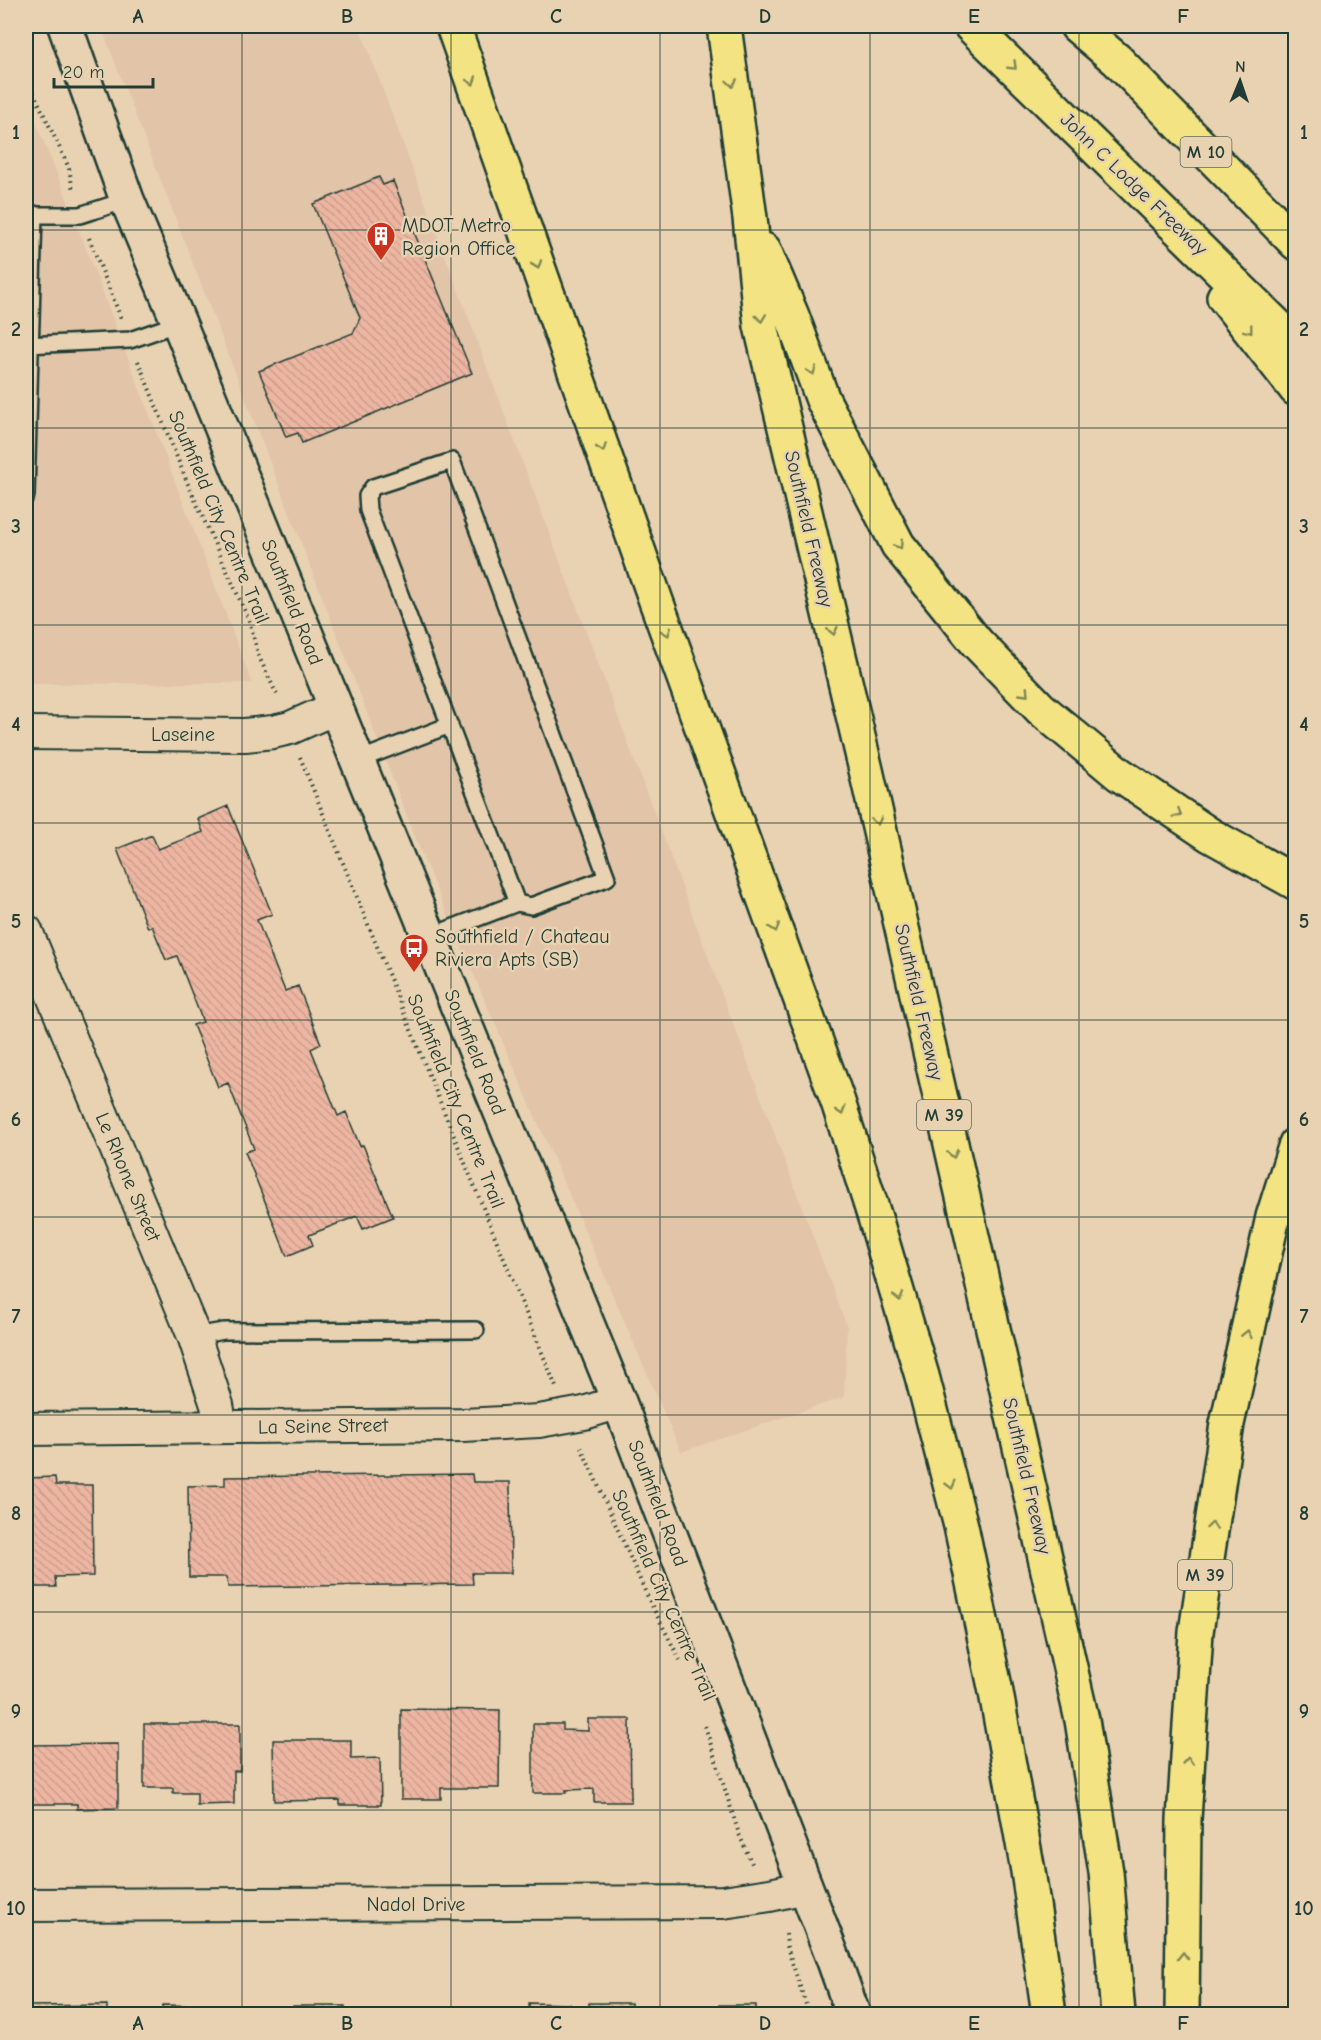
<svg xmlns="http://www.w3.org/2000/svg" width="1321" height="2040" font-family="'Comic Neue',sans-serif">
<defs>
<pattern id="building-back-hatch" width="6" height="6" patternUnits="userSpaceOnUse" patternTransform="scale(1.5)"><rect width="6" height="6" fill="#edb6a2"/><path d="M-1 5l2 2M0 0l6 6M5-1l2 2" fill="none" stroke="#cb9d8c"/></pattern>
</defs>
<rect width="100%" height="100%" fill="#e9d2b2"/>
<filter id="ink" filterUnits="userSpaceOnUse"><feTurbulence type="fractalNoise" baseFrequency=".0167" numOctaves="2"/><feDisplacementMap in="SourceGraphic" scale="12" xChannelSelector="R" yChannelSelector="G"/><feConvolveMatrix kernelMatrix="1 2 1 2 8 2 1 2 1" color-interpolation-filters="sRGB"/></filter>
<g filter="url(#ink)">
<path fill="#e2c4a8" d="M101,26H359L847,1327L844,1397L681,1452L426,865Z
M26,98L64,191L252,683L26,684Z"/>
<path fill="url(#building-back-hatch)" stroke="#1f3d34" stroke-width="1.5" d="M379,177L383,185L393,181L472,373L302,443L298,433L286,437L259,371L353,333L360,318L313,204Z
M228,806L272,914L257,920L285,991L298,986L321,1044L311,1049L338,1116L346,1112L360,1146L363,1145L393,1217L363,1229L357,1216L309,1235L313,1245L287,1256L245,1152L254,1149L228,1083L218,1087L193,1025L203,1022L177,956L166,960L152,926L148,928L117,849L152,835L158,849L203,832L198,819Z
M472,1474L473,1482H510L511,1573H472L473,1584L228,1587L227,1577H189L188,1486L225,1485V1477Z
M55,1477L56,1485H92L93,1576L55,1577L56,1587H26V1478Z
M401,1709L500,1710L499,1788H441V1799H401Z
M588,1719H630L631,1802H594V1789L566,1790V1793H533V1724H563V1730L588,1731Z
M144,1724H240V1771H234V1804L197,1805V1793H173V1788H144Z
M273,1740H351V1759L380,1758L381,1805H340V1800L274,1801Z
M118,1744V1808L77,1809V1804H26V1745Z
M529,2003L570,2004V2014H529Z
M589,2003H631V2014H589Z
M107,2005V2014H26V2006Z
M162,2005L214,2006V2014H162Z
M719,2005H756V2014H660V2010H719Z
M293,2006H345V2014H293Z"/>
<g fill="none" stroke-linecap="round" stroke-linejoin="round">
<g stroke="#1f3d34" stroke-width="20">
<path id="lane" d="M26,215H80L127,200
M26,345L130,340L179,323
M26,496L34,214
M356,761L450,725
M428,937L517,903L368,510L367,496L373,487L452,461L607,878L531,906L517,903
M194,1336L224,1331L476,1330"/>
</g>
<g stroke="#1f3d34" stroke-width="36">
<path id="street" d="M26,733L245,735L273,732L290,728L335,708
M26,931L194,1336L217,1405L221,1427
M26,1429L463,1425L539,1421L584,1413L619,1402
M26,1905L723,1902L770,1895L806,1887"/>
</g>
<g stroke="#1f3d34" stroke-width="38">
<path id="secondary" d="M65,26L127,200L179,323L619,1402L833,1958L853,2014"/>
</g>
<g stroke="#1f3d34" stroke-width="38">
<path id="highway" d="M453,26L656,601L838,1102L876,1221L922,1376L961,1526L995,1687L1028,1871L1049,2014
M724,26L750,218L761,326L866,770L1082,1720L1106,1872L1118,2014
M971,26L1296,344
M1077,26L1117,60L1296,243
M764,250L792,316L823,400L898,545L977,643L1041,709L1119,774L1210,835L1296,883
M1224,297L1296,389
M1182,2014L1184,1819L1196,1632L1227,1424L1273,1217L1296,1144"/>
</g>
<path stroke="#1f3d34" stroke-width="4" stroke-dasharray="1.5 4.5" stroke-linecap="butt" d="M26,76L69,168L73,191
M89,238L121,318
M138,361L187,482L249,620L259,657L278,697
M300,757L556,1387
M581,1447L650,1602L680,1660
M705,1726L739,1834L753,1866
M786,1934L787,1947L809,2014"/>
<use href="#lane" stroke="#e9d2b2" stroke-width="15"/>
<use href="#street" stroke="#e9d2b2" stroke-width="32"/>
<use href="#secondary" stroke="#e9d2b2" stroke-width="33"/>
<use href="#highway" stroke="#f4e382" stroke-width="33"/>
</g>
<defs><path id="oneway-chevron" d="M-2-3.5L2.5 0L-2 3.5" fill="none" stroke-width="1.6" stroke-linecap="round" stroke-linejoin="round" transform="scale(1.5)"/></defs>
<g stroke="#7f8857">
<use href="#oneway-chevron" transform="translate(1013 66) rotate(44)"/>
<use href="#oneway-chevron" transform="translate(472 81) rotate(71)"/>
<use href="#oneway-chevron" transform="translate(732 83) rotate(82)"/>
<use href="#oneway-chevron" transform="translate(537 265) rotate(71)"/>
<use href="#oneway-chevron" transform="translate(761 318) rotate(83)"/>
<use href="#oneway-chevron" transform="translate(1249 330) rotate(52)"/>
<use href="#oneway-chevron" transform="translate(812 371) rotate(70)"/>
<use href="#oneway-chevron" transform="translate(602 448) rotate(71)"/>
<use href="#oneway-chevron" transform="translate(899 545) rotate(57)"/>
<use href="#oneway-chevron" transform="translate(833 631) rotate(77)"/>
<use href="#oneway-chevron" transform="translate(667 632) rotate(70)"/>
<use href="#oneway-chevron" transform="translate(1025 693) rotate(46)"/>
<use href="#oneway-chevron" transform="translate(1178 814) rotate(34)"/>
<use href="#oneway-chevron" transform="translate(877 821) rotate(77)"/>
<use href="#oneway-chevron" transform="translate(775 928) rotate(70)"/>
<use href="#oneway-chevron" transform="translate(841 1111) rotate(72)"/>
<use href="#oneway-chevron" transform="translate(953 1154) rotate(77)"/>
<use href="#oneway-chevron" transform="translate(899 1297) rotate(74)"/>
<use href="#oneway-chevron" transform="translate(1247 1334) rotate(-77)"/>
<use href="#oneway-chevron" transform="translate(951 1485) rotate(75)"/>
<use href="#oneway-chevron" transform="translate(1212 1526) rotate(-82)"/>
<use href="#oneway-chevron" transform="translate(1188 1761) rotate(-86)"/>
<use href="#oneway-chevron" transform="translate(1183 1956) rotate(-89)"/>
</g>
</g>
<path fill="none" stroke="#1f3d34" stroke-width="1.5" stroke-opacity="0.55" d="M242,26V2014M451,26V2014M660,26V2014M870,26V2014M1079,26V2014M26,230H1296M26,428H1296M26,625H1296M26,823H1296M26,1020H1296M26,1217H1296M26,1415H1296M26,1612H1296M26,1810H1296"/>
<defs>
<g id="building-pin" transform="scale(1.5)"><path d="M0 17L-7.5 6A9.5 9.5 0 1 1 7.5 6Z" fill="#c8321e" stroke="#e9d2b2"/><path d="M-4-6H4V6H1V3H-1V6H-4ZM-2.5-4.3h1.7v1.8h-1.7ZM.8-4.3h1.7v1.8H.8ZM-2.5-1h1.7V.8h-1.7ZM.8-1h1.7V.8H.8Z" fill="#fff"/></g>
<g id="bus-pin" transform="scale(1.5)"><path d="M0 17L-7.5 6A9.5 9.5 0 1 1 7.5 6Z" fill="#c8321e" stroke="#e9d2b2"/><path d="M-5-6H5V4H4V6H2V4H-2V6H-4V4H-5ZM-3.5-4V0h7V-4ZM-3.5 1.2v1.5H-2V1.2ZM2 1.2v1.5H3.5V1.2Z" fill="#fff"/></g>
</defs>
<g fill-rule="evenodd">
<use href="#building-pin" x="381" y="236"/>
<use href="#bus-pin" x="414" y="948"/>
</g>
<g text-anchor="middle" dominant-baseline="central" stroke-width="5" stroke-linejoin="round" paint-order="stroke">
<g fill="#e9d2b2" stroke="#5c6a5a" stroke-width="1.5">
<rect x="1180.5" y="137" width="51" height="30" rx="4.5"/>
<rect x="917" y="1100" width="54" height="30" rx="4.5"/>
<rect x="1178" y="1560" width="54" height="30" rx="4.5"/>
</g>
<g font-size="18" font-weight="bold" fill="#1f3d34">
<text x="1206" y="152">M 10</text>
<text x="944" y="1115">M 39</text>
<text x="1205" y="1575">M 39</text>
</g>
<g font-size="20" fill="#1f3d34" stroke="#e9d2b2">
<text transform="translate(1134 184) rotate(44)">John C Lodge Freeway</text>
<text transform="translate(219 517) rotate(67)">Southfield City Centre Trail</text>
<text transform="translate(809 529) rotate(77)">Southfield Freeway</text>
<text transform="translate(292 602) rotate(68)">Southfield Road</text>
<text x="183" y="734">Laseine</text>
<text transform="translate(919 1002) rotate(77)">Southfield Freeway</text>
<text transform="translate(475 1052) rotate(68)">Southfield Road</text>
<text transform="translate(456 1101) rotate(68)">Southfield City Centre Trail</text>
<text transform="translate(128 1177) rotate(67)">Le Rhone Street</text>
<text transform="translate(323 1426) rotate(-1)">La Seine Street</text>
<text transform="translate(1027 1476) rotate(77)">Southfield Freeway</text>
<text transform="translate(658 1503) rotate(69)">Southfield Road</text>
<text transform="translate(664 1595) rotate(66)">Southfield City Centre Trail</text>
<text x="416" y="1904">Nadol Drive</text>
</g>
<g font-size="20" fill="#1f3d34" stroke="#e9d2b2" text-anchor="start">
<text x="402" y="225">MDOT Metro<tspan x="402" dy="23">Region Office</tspan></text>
<text x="435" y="936">Southfield / Chateau<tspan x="435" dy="23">Riviera Apts (SB)</tspan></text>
</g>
</g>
<rect width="1321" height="2040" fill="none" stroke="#e9d2b2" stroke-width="66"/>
<g transform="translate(1240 81) rotate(2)" stroke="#e9d2b2" stroke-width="4.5" paint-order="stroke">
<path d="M0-4.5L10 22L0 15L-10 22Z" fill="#1f3d34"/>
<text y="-9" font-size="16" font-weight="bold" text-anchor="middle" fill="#1f3d34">N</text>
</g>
<path d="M54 78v9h99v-9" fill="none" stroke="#1f3d34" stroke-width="3"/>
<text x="63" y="78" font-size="18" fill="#1f3d34" stroke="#e9d2b2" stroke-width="4.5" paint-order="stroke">20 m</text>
<rect x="33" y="33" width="1255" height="1974" fill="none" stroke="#1f3d34" stroke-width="2"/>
<g font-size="20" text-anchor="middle" font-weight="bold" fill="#1f3d34">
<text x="138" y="23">A</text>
<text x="347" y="23">B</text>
<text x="556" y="23">C</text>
<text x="765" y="23">D</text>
<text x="974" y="23">E</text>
<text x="1183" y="23">F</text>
<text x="16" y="139">1</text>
<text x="1304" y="139">1</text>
<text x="16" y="336">2</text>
<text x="1304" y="336">2</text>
<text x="16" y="533">3</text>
<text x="1304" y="533">3</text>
<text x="16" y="731">4</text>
<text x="1304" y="731">4</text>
<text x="16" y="928">5</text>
<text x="1304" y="928">5</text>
<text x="16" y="1126">6</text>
<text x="1304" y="1126">6</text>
<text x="16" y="1323">7</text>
<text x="1304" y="1323">7</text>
<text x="16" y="1520">8</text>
<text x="1304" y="1520">8</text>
<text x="16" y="1718">9</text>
<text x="1304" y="1718">9</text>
<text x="16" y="1915">10</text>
<text x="1304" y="1915">10</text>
<text x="138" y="2030">A</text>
<text x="347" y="2030">B</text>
<text x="556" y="2030">C</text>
<text x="765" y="2030">D</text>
<text x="974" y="2030">E</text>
<text x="1183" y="2030">F</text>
</g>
</svg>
